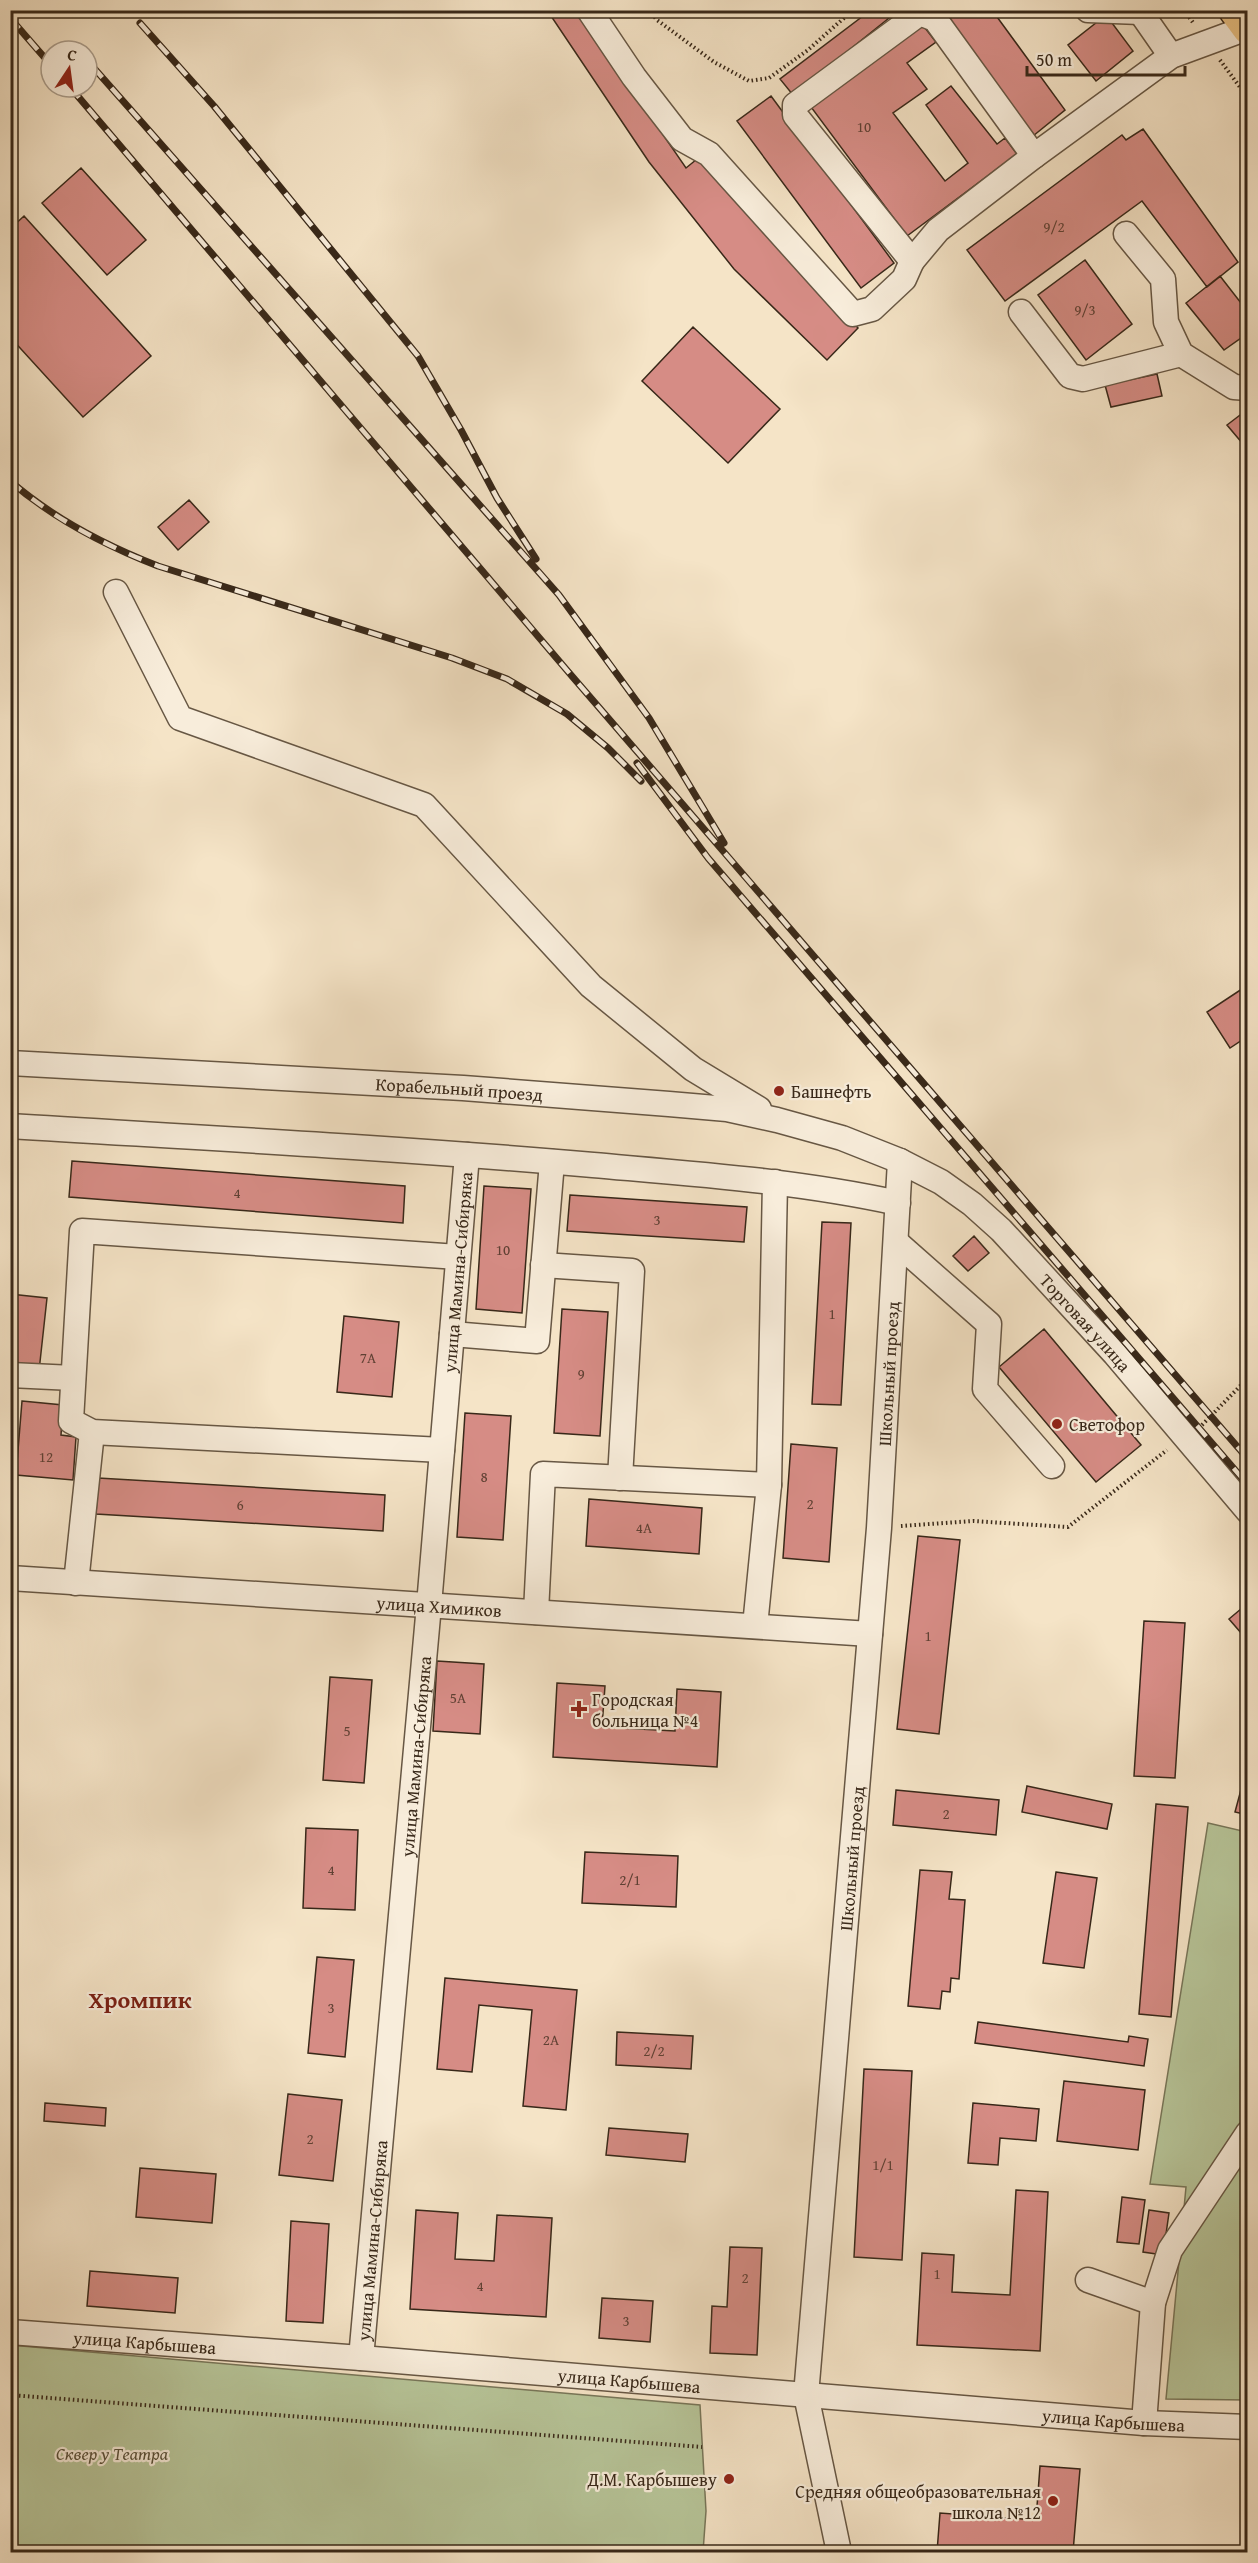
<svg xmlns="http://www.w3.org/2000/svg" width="1258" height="2563" font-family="'Gentium Book Plus',serif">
<rect width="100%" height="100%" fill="#f5e4c7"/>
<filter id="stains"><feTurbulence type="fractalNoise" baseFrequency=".00333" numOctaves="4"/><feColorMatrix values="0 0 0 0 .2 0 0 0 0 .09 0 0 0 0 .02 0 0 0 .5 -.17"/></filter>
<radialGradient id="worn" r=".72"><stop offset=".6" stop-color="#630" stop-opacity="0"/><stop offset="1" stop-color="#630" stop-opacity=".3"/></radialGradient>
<path fill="#b7c599" stroke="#787659" stroke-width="1.5" d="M1208,1823L1247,1832V2400L1166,2399L1186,2187L1150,2184Z
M10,2345L700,2405L706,2511L703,2552H11Z"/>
<path fill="#d68c85" stroke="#382819" stroke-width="1.5" d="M547,10H577L686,168L702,155L858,328L827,360L734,269L649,162Z
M871,10H899L793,95L780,79Z
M942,10H992L1065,110L1033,136Z
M1106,15L1133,51L1096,81L1068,45Z
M922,24L936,42L907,63L927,89L893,113L945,181L968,163L926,105L951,86L997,144L1005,138L1017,154L907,236L811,107Z
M771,96L894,263L861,288L737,121Z
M1143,129L1238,262L1207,287L1142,201L1005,301L967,250L1122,135L1126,140Z
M81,168L146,240L107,275L42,203Z
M24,216L151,356L83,417L10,337V229Z
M1085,260L1132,324L1086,360L1038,295Z
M1220,276L1248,312V333L1224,350L1186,303Z
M693,327L780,409L728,463L642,381Z
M1157,374L1162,396L1111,407L1105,385Z
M1248,409V450L1227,425Z
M189,500L209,522L178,550L158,527Z
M1248,985V1036L1230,1048L1207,1012Z
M72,1161L405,1186L403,1223L69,1197Z
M484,1186L531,1189L522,1313L476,1309Z
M570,1195L747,1207L744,1242L567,1231Z
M822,1222L851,1223L841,1405L812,1404Z
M974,1236L989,1253L968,1271L953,1256Z
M10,1294L47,1298L39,1371L10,1368Z
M562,1309L608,1312L600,1436L554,1433Z
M344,1316L399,1322L392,1397L337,1392Z
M1044,1329L1141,1445L1096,1482L999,1367Z
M22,1401L63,1405L61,1435L76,1437L73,1480L16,1475Z
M465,1413L511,1416L503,1540L457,1537Z
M791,1444L837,1448L829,1562L783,1558Z
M98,1478L385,1495L383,1531L96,1514Z
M589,1499L702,1508L699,1554L586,1546Z
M918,1536L960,1540L939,1734L897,1729Z
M1248,1603V1641L1229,1619Z
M1144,1621L1185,1623L1175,1778L1134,1776Z
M10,1661L15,1662L10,1716Z
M437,1661L484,1664L480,1734L433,1731Z
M330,1677L372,1680L364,1783L323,1780Z
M557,1683L605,1686L602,1727L675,1731L677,1689L721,1692L717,1767L553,1757Z
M1246,1771H1248V1815L1235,1812Z
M1027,1786L1112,1804L1107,1829L1022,1812Z
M10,1790H14L10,1833Z
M896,1790L999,1800L996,1835L893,1825Z
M1156,1804L1188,1807L1171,2017L1139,2014Z
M306,1828L358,1830L355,1910L303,1908Z
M585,1852L678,1856L676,1907L582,1903Z
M920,1870L952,1872L949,1899L965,1900L959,1979L951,1978L950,1992L942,1991L940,2009L908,2006Z
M1056,1872L1097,1878L1084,1968L1043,1963Z
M317,1957L354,1960L345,2057L308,2053Z
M445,1978L577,1990L566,2110L523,2106L532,2010L479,2005L472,2072L437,2069Z
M978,2022L1128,2042L1129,2036L1148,2039L1144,2066L975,2043Z
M617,2032L693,2036L691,2069L616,2065Z
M864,2069L912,2071L902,2260L854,2257Z
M1064,2081L1145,2090L1138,2150L1057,2141Z
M288,2094L342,2100L333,2181L279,2175Z
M45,2103L106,2108L105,2126L44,2121Z
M973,2103L1039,2109L1036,2141L1000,2138L998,2165L968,2163Z
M609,2128L688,2134L685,2162L606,2155Z
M140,2168L216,2174L212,2223L136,2217Z
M1016,2190L1048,2192L1040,2351L917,2345L922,2253L954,2255L952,2292L1010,2295Z
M1122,2197L1145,2200L1139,2244L1117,2242Z
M416,2210L458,2213L455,2259L494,2261L497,2215L552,2218L546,2317L410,2309Z
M1149,2210L1169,2213L1163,2255L1143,2252Z
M291,2221L329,2224L323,2323L286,2321Z
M730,2247L762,2248L757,2355L710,2353L712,2306L727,2307Z
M90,2271L178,2278L175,2313L87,2306Z
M602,2298L653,2301L650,2342L599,2338Z
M1040,2466L1080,2469L1073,2552H1080H937L940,2513L1036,2520Z"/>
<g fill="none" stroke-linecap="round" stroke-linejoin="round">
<g stroke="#675744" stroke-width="27">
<g id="minor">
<path d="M589,10L634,77L682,139L709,154L853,314L872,309L904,279L912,261L795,115V105L920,13L935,19L1034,156L1171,56L1247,28"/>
<path d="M1088,10L1140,12"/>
<path d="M1139,10L1171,56"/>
<path d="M1126,234L1163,279L1166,322L1181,354L1234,387L1248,388"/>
<path d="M912,261L938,230L1034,156"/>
<path d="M1021,312L1070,376L1083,379L1181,354"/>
<path d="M116,592L180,718L424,805L591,986L693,1069L759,1109"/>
<path id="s1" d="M10,1063L463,1088L669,1104L727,1109L777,1120L842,1138L900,1161L941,1182L972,1204L1001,1230L1115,1354L1248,1511"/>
<path d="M10,1126C205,1138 399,1148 593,1165C695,1174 797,1181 898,1203"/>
<path d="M896,1242L989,1324L985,1389L1052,1466"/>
<path d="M543,1265L632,1271L620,1478"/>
<path d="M452,1334L537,1341L552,1162"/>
<path d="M10,1375L73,1378"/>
<path d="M442,1450L92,1432L71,1421L82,1231L458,1257"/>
<path id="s2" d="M10,1578L870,1634"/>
<path d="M76,1583L92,1432"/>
<path d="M536,1612L543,1474L769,1485"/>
<path d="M755,1626L769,1485L775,1182"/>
<path d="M1088,2280L1153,2303"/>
<path id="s3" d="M10,2332L361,2358L1144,2423L1248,2427"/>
<path id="s4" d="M361,2358L429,1605L467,1155"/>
<path d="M1144,2423L1153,2303L1170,2250L1248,2133"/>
<path id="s5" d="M839,2552L806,2395L879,1528L900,1161"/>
</g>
</g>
<g stroke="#382819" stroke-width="33">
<path id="major" d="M1234,10L1248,29"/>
</g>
<path stroke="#382819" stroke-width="4" stroke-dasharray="1.5 3" stroke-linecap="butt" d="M649,10L657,20L714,62L749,81L769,78L808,50L853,10
M1184,10L1194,24
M1220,60L1248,98
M1202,1425L1248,1378
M901,1526L973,1521L1068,1527L1167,1450
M10,2395L702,2447"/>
<use href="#minor" stroke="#f8eddb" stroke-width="24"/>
<use href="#major" stroke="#eac284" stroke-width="30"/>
<g stroke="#382819" stroke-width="7">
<path id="rail" d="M10,18L51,65
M140,23L214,106L418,356L461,430L497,498L536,559
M93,67L559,595L649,718L724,843
M70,87L571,675L1248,1459
M10,481C54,519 104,545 158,566L452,658L507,679L567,714L608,748L641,781
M637,763L708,858L1248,1485"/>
</g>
<use href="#rail" stroke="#f8eddb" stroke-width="4.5" stroke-dasharray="14" stroke-linecap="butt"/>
</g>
<g fill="#8f2418" stroke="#f8eddb" stroke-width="2">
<circle cx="779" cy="1091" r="6"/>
<circle cx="1057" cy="1424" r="6"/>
<path d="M576 1700h6v6h6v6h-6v6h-6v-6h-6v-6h6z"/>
<circle cx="729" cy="2479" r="6"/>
<circle cx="1053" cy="2501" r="6"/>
</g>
<g text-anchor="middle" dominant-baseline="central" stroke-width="4.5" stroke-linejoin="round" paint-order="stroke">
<g font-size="15" fill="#604134">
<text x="864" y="126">10</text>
<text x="1054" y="226">9/2</text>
<text x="1085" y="309">9/3</text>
<text x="237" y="1192">4</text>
<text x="657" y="1219">3</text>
<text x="503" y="1249">10</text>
<text x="832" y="1313">1</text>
<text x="368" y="1357">7А</text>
<text x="581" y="1373">9</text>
<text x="46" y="1456">12</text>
<text x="484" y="1476">8</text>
<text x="810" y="1503">2</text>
<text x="240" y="1504">6</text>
<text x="644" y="1527">4А</text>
<text x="928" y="1635">1</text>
<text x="458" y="1697">5А</text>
<text x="347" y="1730">5</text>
<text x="946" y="1813">2</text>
<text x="331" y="1869">4</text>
<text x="630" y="1879">2/1</text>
<text x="331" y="2007">3</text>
<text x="551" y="2039">2А</text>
<text x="654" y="2050">2/2</text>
<text x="310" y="2138">2</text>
<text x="883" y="2164">1/1</text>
<text x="937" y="2273">1</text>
<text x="745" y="2277">2</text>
<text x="480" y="2285">4</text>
<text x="626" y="2320">3</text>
</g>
<g font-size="18" fill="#382819" stroke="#f8eddb">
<text stroke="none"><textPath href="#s1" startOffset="450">Корабельный проезд</textPath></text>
<text stroke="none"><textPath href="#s4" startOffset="1090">улица Мамина-Сибиряка</textPath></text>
<text stroke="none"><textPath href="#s1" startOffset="1148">Торговая улица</textPath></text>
<text stroke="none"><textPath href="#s5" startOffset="1185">Школьный проезд</textPath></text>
<text stroke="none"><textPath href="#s2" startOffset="430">улица Химиков</textPath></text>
<text stroke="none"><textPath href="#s4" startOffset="604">улица Мамина-Сибиряка</textPath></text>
<text stroke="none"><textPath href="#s5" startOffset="699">Школьный проезд</textPath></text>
<text stroke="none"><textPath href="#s4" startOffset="118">улица Мамина-Сибиряка</textPath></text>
<text stroke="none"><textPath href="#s3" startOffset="135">улица Карбышева</textPath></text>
<text stroke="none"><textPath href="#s3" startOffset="621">улица Карбышева</textPath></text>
<text stroke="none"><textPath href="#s3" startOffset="1107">улица Карбышева</textPath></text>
</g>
<g font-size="18" fill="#382819" stroke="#f8eddb" text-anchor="start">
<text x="791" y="1091">Башнефть</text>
<text x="1069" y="1424">Светофор</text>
<text x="592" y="1699">Городская<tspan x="592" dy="21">больница №4</tspan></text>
<text x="717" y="2479" text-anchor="end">Д.М. Карбышеву</text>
<text x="1041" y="2491" text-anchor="end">Средняя общеобразовательная<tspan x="1041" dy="21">школа №12</tspan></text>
</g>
<g font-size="18" font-style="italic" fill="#584f39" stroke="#f8eddb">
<text x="112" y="2453">Сквер у Театра</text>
</g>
<g font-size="24" font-weight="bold" fill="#7a1f14" stroke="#f8eddb">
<text x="140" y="1999">Хромпик</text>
</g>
</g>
<rect width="1258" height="2563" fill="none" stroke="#f5e4c7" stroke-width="36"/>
<rect x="12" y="12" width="1234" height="2539" fill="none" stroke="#382819" stroke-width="3"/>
<rect x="18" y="18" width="1222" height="2527" fill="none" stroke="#382819" stroke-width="1.5"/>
<g transform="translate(69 69) rotate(13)"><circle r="28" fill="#f8eddb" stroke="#ab9e8d" stroke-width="1.5"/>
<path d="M0-4.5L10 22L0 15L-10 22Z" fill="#8f2418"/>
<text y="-9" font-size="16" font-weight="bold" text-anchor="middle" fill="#382819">С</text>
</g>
<path d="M1027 66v9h158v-9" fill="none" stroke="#382819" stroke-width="3"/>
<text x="1036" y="66" font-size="18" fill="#382819" stroke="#f8eddb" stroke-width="4.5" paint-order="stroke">50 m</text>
<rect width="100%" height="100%" filter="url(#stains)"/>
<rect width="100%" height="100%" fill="url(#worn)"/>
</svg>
